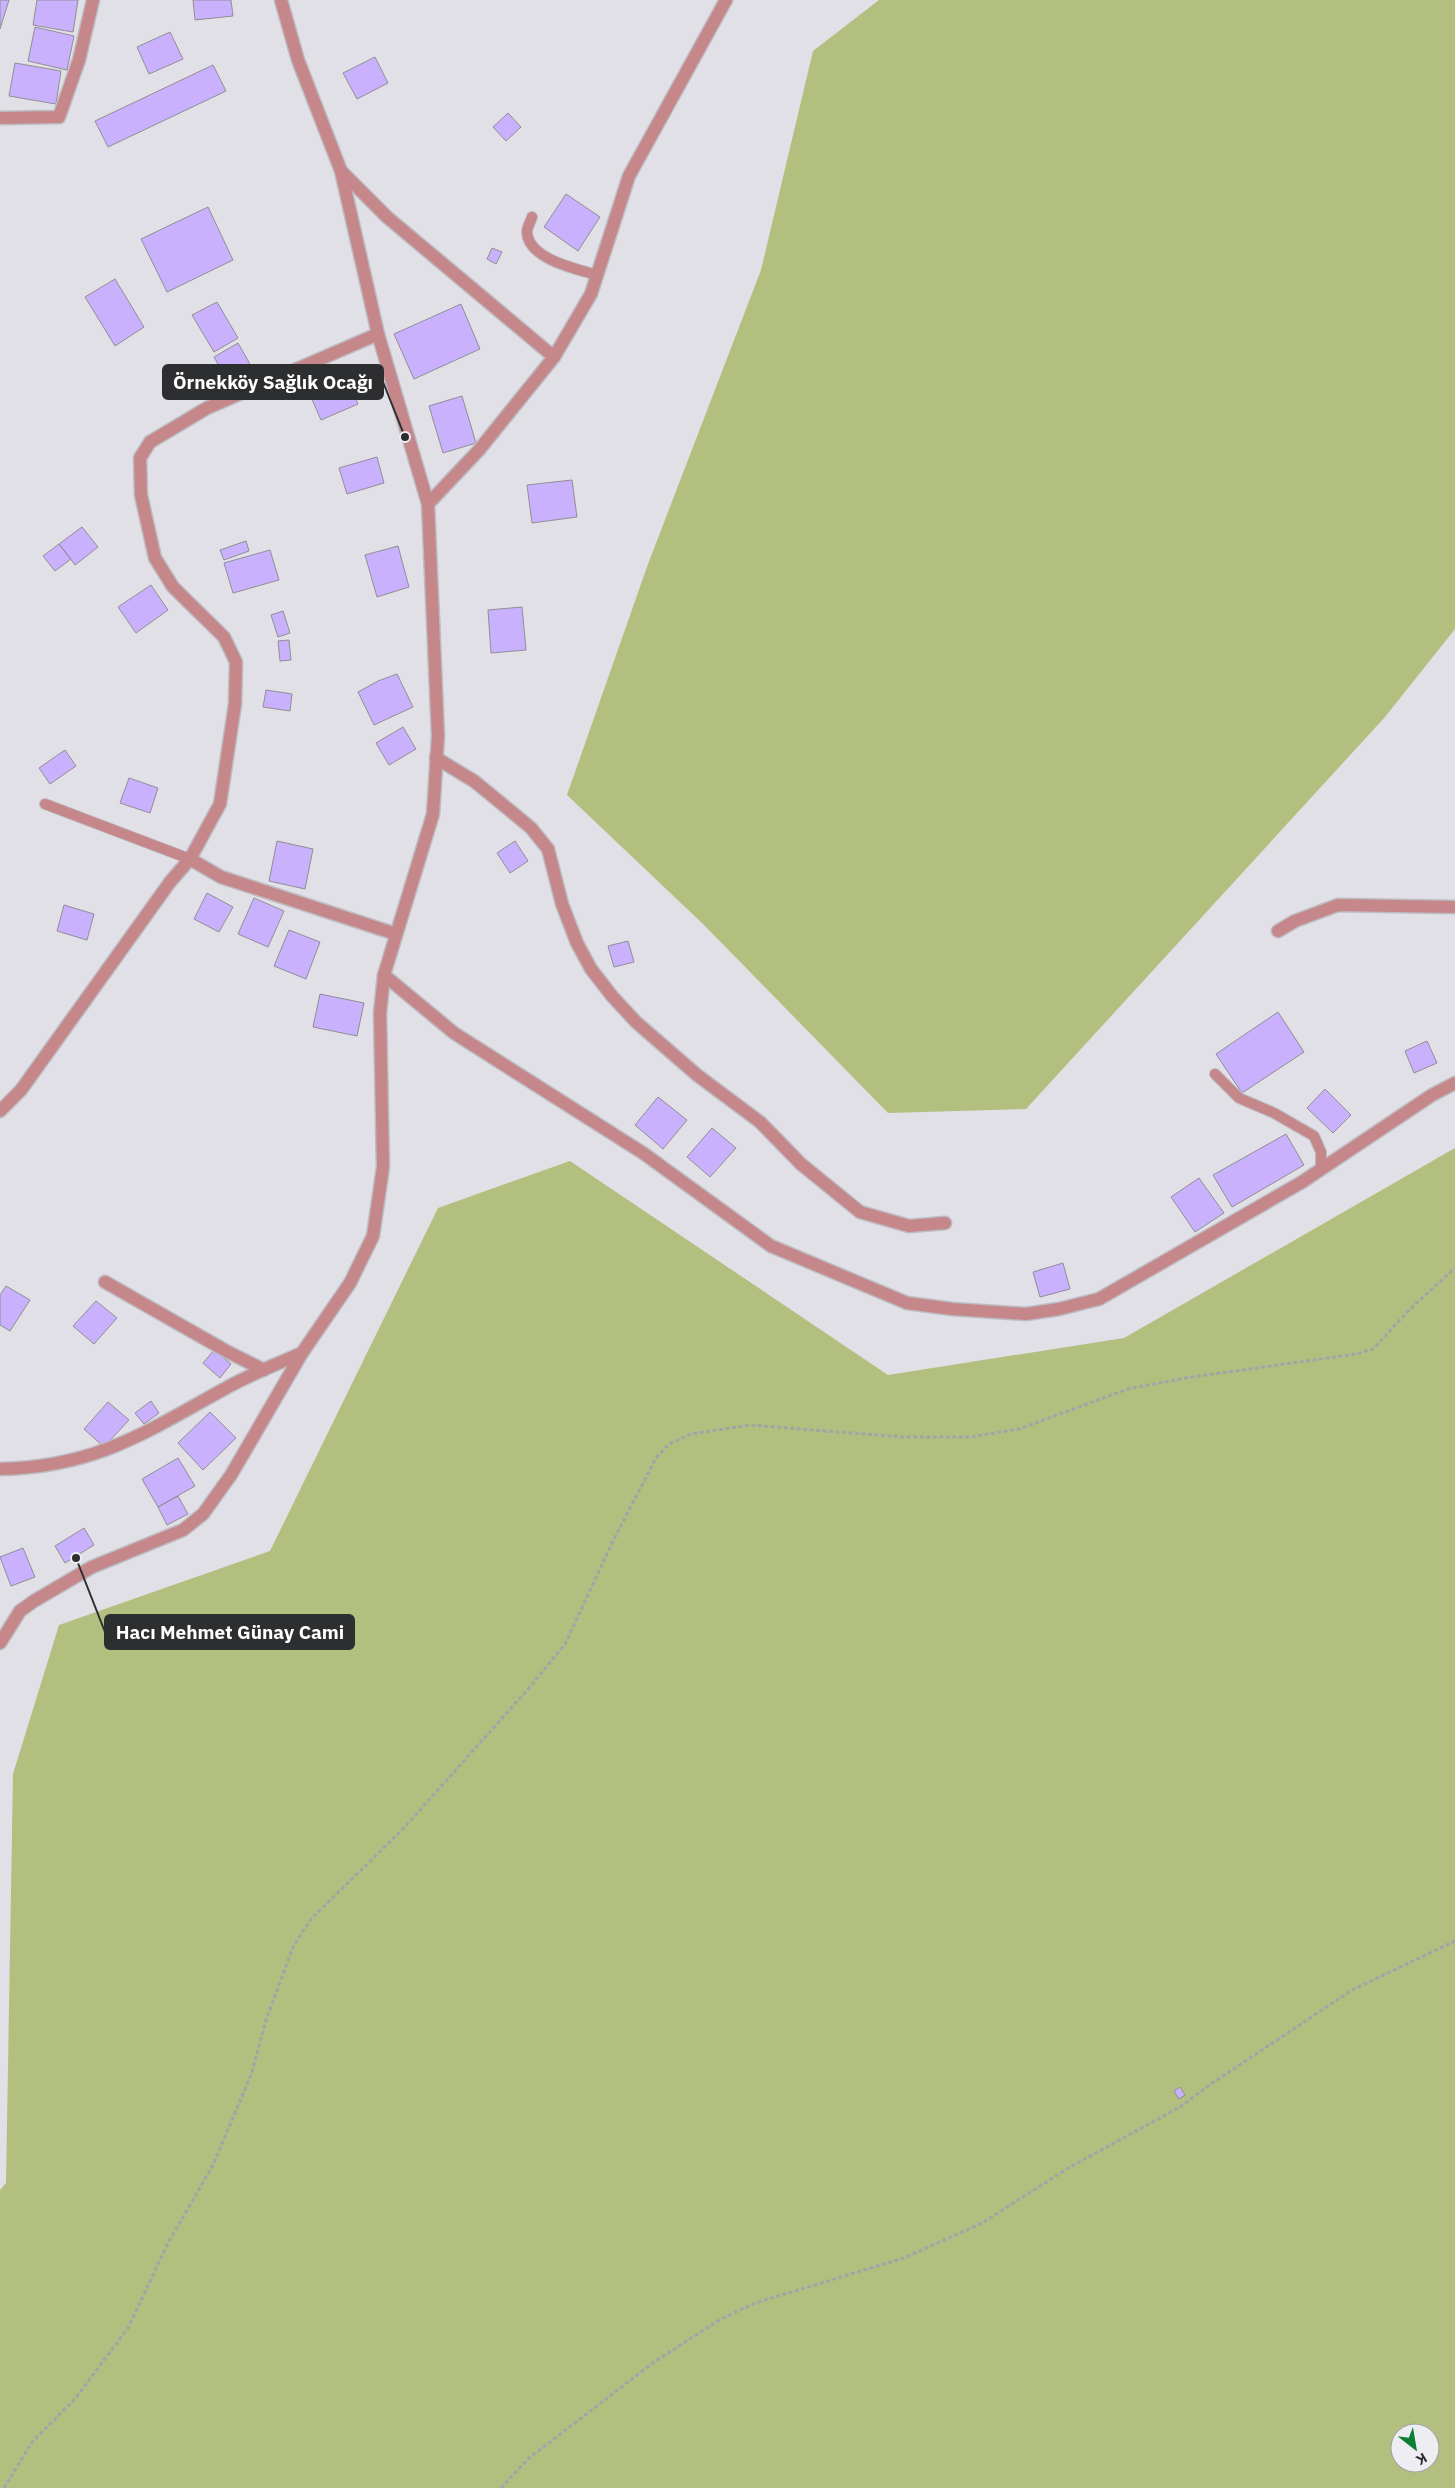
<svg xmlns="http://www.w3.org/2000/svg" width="1455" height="2488" font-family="'IBM Plex Sans',sans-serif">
<rect width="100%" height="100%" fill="#e0e0e6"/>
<path fill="#b3bf7f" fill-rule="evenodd" d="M879,0H1455V629L1385,717L1026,1109L888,1113L703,924L567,795L648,564L761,270L813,51Z
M1455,1148V2488H0V2190L6,2183L13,1774L59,1625L270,1551L438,1208L570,1161L888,1375L1124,1338ZM1400,2433H1430V2463H1400Z"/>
<path fill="#c9b1fd" stroke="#908e94" d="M0,0H9L0,29Z
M37,0H78L73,32L33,25Z
M193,0H231L233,16L195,20Z
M35,27L74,36L67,70L28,61Z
M170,32L183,59L149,74L137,47Z
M375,57L388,83L357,99L343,73Z
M15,63L61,71L56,104L9,96Z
M213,65L226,91L108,147L95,121Z
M508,113L521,127L506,141L493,127Z
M566,194L600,217L578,251L544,227Z
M208,207L233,260L167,292L141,239Z
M492,248L502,252L496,264L487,259Z
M115,279L144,327L115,346L85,297Z
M217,302L238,338L214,352L192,315Z
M461,304L480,349L414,379L394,334Z
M238,343L255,373L231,387L214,357Z
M345,374L358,404L321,420L308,390Z
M462,396L476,443L443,453L429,406Z
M377,457L384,483L347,494L339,468Z
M572,480L577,517L532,523L527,485Z
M82,527L98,547L75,565L59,544Z
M246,541L249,551L224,560L220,550Z
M59,544L71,559L55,571L43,556Z
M398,546L409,587L377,597L365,555Z
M270,550L279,580L233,593L224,563Z
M151,585L168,610L136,633L118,607Z
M522,607L526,650L491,653L488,610Z
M283,611L290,633L278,637L271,615Z
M289,640L291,660L280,661L278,641Z
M397,674L413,707L374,725L358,692L378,681Z
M266,690L292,694L290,711L263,707Z
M403,727L416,749L389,765L376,743Z
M65,750L76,766L50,784L39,768Z
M129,778L158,788L150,813L120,803Z
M277,841L313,849L305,889L269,881Z
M515,841L528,861L510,873L497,853Z
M207,893L233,907L219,932L194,919Z
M254,898L284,911L268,947L238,934Z
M64,905L94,914L87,940L57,931Z
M289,930L320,942L306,979L274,966Z
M628,941L634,962L614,967L608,946Z
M320,994L364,1003L357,1036L313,1027Z
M1278,1012L1304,1052L1242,1093L1216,1054Z
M1427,1041L1437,1063L1414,1073L1405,1051Z
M1325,1089L1351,1115L1333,1133L1307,1108Z
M658,1097L687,1120L663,1149L635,1125Z
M712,1128L736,1148L710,1177L687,1157Z
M1286,1134L1304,1165L1232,1207L1213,1175Z
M1199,1178L1224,1213L1195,1232L1171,1197Z
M1063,1263L1070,1289L1040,1297L1033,1272Z
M6,1286L30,1300L10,1331L0,1325V1295Z
M96,1301L117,1318L94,1344L73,1326Z
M214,1350L231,1364L220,1378L203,1363Z
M151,1401L159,1413L144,1424L135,1413Z
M108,1402L129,1420L104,1447L84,1429Z
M210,1412L236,1438L203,1470L178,1443Z
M178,1458L195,1486L158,1507L142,1479Z
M178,1496L188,1514L167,1525L158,1507Z
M84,1528L94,1545L65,1563L55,1546Z
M23,1548L35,1577L11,1586L0,1557Z
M1180,2087L1185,2095L1179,2099L1174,2091Z"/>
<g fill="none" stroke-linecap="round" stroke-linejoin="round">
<g stroke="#bcbcc2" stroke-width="12">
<path id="service" d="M532,217C531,221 527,227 527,232C528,259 576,269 597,275
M45,804L190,859
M1215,1074L1239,1098L1274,1113L1314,1136L1321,1152V1169"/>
</g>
<g stroke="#bcbcc2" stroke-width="15">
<path id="minor" d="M0,118L59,117L79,60L93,0
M341,171L387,217L554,357
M436,758L474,781L507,808L531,828L548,849L562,904L577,943L591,969L612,996L636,1022L697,1075L760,1122L801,1164L860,1212L909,1226L945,1223
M190,859L221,877L396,934
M1278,931L1295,921L1338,905L1455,907
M384,975L454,1033L643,1153L771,1246L907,1303L952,1309L1026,1314L1059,1309L1099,1299L1302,1182L1432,1095L1455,1083
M0,1111L21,1090L170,882L190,859L220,804L235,704L236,662L224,637L173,587L155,558L141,495L140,458L150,442L207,408L378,334
M105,1282L228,1352L264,1370
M0,1469C96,1467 146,1432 226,1388C251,1374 277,1364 302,1353"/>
</g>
<g stroke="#bcbcc2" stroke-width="15">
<path id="tertiary" d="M428,504L479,450L554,357L591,294L629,176L726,0
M0,1643L20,1611L34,1601L92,1567L183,1530L203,1514L231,1475L302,1353L350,1283L373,1236L383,1167L380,1013L384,975L433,814L438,736L428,504L378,334L341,171L298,60L281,0"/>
</g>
<path stroke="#a3a4a8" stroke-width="3" stroke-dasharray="4 2.5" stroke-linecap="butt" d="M4,2488L32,2442L75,2399L128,2328L167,2245L213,2165L251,2075L266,2020L293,1947L311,1919L402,1830L530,1687L565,1644L614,1539L656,1458L669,1444L691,1434L750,1425L904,1437H971L1019,1429L1128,1389L1185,1378L1356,1354L1373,1349L1410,1309L1455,1268
M501,2488L528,2459L654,2362L721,2319L755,2303L904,2258L982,2223L1070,2167L1180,2107L1208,2086L1352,1990L1455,1941"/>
<use href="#service" stroke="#c5878a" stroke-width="10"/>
<use href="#minor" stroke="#c5878a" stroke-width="12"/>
<use href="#tertiary" stroke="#c5878a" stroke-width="12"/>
</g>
<path fill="none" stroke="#2d2e30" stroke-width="2" d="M405 437L383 382M76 1558L105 1632"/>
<g fill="#2d2e30" stroke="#ededf3" stroke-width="2">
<circle cx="405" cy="437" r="5"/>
<circle cx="76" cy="1558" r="5"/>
</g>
<g fill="#2d2e30" stroke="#2d2e30" stroke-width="2">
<rect x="163" y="365" width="220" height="34" rx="5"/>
<rect x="105" y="1615" width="249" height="34" rx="5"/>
</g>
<g font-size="19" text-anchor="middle" font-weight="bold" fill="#fff">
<text x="273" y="389">Örnekköy Sağlık Ocağı</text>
<text x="230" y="1639">Hacı Mehmet Günay Cami</text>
</g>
<g transform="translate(1415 2448) rotate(149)"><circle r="24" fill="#ededf3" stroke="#a0a1a5"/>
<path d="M0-4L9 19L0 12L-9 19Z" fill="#0c7f35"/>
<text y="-8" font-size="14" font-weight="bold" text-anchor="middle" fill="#2d2e30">K</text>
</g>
</svg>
